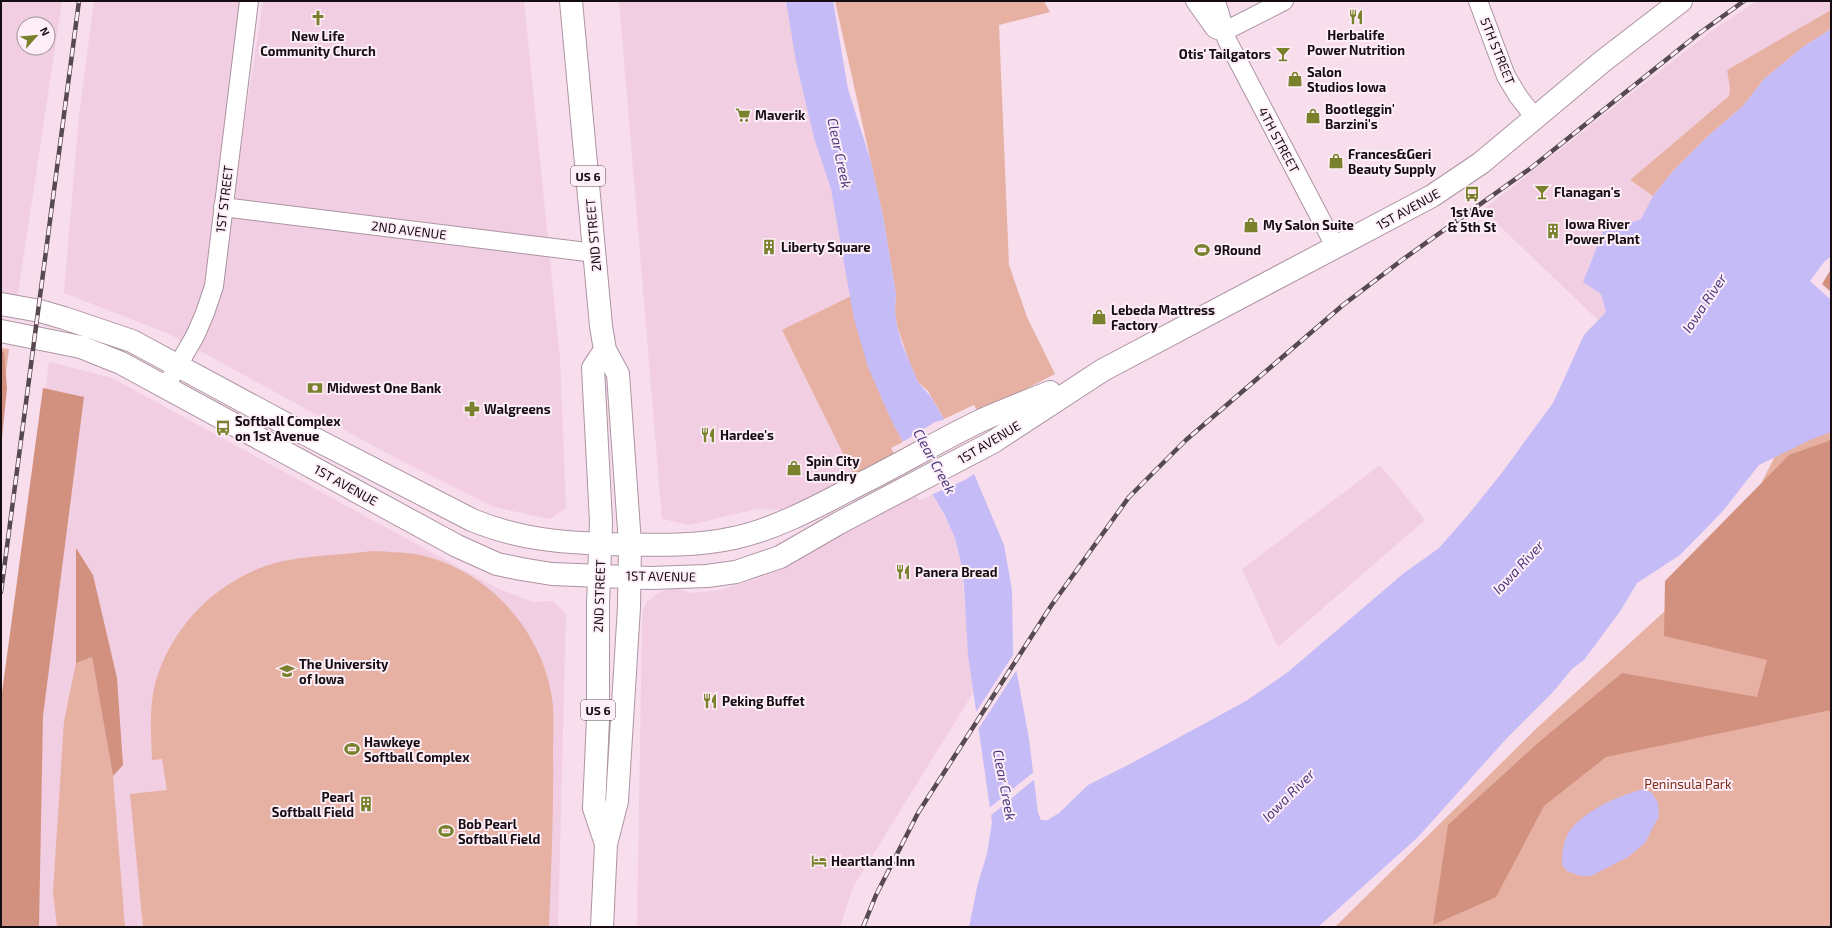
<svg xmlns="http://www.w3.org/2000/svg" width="1832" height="928" font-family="'Exo 2',sans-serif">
<rect width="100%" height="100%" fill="#f8ddec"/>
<path fill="#f1cee2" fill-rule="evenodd" d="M1,1H62L17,300L1,297ZM24,24H48V48H24Z
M94,1H243L226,130L243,133L263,1H524L560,359L566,508L550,519L494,507L392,456L169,334L64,293L79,116Z
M619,1H786L796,62L814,138L831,189L851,296L782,331L855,478L791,510L756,509L690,525L662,519Z
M1757,1H1831V10L1727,70L1730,88L1729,96L1630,180L1653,196L1641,219L1626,224L1616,226L1603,232L1583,282L1601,294L1606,312L1598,320L1483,210L1710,32Z
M49,362L112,378L497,588L533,602L553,601L566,614L558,927H1V728Z
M1380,465L1425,520L1278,647L1242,569Z
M933,494L955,538L961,563L973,693L853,887L840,927H637L642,627L643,610L646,603L658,593L669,589H677L692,593L704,592L720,590L760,578L794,562L898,502L916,495L919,501Z"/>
<path fill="#e6b1a3" d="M835,1H1044L1050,12L999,25L1009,265L1027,317L1055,374L995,405L978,412L974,405L944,419L928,391L918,382L910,364L897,326L895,311L896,294L883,216Z
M1831,10V29L1803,47L1764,79L1743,106L1707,137L1673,171L1653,196L1630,180L1729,96L1730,88L1727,70Z
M851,296C859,347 879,396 903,442L891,448L895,455L855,478L782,330Z
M1831,317V927H1335L1539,726L1724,557L1820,367Z
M1,348L9,349L1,411Z
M373,551C387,552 401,552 415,554C483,567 538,624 551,692C555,711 553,732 553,752C554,810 551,869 549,927H143L130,794L167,790L162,759L152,760C151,734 149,709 155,684C171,625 220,577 279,562C309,555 342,555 373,551Z
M92,657L113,776L125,927H57L53,892L64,721L76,663Z"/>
<path fill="#d2917f" d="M1831,269V292L1822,284Z
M1,351L4,352L7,388L1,448Z
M43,388L84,397L43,716L39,927H1V700Z
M1831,440V710L1606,757L1544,806L1496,897L1433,925L1448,825L1539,742L1622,673L1757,697L1767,660L1664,636L1665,581L1789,455Z
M76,548L93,575L117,678L123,765L113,776L92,657L76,663Z"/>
<path fill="#c4bbf7" d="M786,1H833L848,89L871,162L883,216L896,294L895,311L897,326L902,344L918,382L931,397L969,462L1004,545L1012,590L1013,652L1029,739L1038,813L1041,820H1048L1059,813L1088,785L1130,764L1246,701L1288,672L1404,573L1439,548L1468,515L1501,474L1553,403L1584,335L1606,312L1601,294L1583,282L1603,232C1616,226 1628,224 1641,219L1653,196L1673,171L1707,137L1743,106L1764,79L1803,47L1831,29V256L1824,262L1810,281L1831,300V432L1810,440L1759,465L1722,512L1680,555L1637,583L1621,610L1584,660L1572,669L1553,692L1507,738L1418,837L1318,927H969L978,883L987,854L992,822L968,655L964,586L961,563L955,538L945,516L892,422L868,367L854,319L831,189L814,138L796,62Z
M1645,789L1652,793L1658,803L1659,816L1645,843L1628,857L1591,876H1580L1567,871L1562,865C1562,854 1563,842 1569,832C1583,811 1621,794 1645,789Z"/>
<path fill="#f8ddec" d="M946,419L975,473L965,480L931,495L901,443L935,422Z
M1015,652L1018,668L977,731L974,715Z
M1035,771L1036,778L989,817L988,809Z"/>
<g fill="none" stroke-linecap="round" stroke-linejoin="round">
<g stroke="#ad94a2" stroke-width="20">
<path id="minor" d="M1195,1L1215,29L1223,32
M1215,1C1223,16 1221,28 1228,42L1336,248
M1478,1L1506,76L1518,96L1535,118
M1223,32L1284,1
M223,207L595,253
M166,386L195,336L205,313L214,286L249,1"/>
</g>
<g stroke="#ad94a2" stroke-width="24">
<path id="major" d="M571,1L601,326L605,350L618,374L630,544L629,607L617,801L606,844L602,927
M1,304L40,311L64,318L132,341L284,423L472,520C518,539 562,543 611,544C653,545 693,547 734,538C780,528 823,503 864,482C904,462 942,439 982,420C1004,410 1028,401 1050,392
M1,331L81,347L121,363L457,546L497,564L521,569L552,574L651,578L707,576L736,572L780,557L839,523L993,442L1103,370L1432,196L1481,163L1603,61L1681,1
M605,350L593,368L601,522L598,604V719L594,808L606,844"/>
</g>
<use href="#minor" stroke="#fff" stroke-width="18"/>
<use href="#major" stroke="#fff" stroke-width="22"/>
<g stroke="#574950" stroke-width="4.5">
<path id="rail" d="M1,592L79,1
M863,927L876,895L918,813L1051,606L1129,497L1186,440L1343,305L1402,260L1531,168L1697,35L1744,1"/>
</g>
<use href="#rail" stroke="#feeef7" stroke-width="3" stroke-dasharray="9" stroke-linecap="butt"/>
</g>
<defs>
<g id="restaurant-bare" transform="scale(1.2)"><path d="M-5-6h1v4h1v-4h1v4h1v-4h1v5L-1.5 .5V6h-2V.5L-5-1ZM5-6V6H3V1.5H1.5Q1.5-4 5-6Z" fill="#7a812c" stroke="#feeef7" stroke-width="2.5" paint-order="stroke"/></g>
<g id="church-bare" transform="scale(1.2)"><path d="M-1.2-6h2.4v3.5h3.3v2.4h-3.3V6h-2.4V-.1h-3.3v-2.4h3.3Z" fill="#7a812c" stroke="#feeef7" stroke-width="2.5" paint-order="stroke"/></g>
<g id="bar-bare" transform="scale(1.2)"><path d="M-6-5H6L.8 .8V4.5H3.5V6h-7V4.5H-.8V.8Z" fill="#7a812c" stroke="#feeef7" stroke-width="2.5" paint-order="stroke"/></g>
<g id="shop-bare" transform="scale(1.2)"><path d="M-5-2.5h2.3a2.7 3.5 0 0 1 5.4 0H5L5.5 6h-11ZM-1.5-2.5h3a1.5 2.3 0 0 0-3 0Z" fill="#7a812c" stroke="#feeef7" stroke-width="2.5" paint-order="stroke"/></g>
<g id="supermarket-bare" transform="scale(1.2)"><path d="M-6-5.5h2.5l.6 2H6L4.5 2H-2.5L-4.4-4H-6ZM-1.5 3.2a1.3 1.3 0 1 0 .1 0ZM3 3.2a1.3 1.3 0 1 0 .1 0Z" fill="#7a812c" stroke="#feeef7" stroke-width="2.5" paint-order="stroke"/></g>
<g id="bus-bare" transform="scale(1.2)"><path d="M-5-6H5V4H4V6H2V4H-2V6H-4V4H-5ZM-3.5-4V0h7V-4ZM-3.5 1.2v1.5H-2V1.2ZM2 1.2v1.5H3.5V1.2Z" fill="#7a812c" stroke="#feeef7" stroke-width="2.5" paint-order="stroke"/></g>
<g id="building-bare" transform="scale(1.2)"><path d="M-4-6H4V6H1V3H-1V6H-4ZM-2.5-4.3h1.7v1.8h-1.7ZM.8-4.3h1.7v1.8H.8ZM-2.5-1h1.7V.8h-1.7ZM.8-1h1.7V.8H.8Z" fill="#7a812c" stroke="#feeef7" stroke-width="2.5" paint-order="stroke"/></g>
<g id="stadium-bare" transform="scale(1.2)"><path d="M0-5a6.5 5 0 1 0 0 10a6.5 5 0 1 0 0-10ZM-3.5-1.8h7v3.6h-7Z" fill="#7a812c" stroke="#feeef7" stroke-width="2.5" paint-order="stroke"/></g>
<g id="bank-bare" transform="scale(1.2)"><path d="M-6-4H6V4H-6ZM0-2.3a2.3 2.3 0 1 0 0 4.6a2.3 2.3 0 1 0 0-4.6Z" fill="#7a812c" stroke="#feeef7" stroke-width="2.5" paint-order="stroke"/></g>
<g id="pharmacy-bare" transform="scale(1.2)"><path d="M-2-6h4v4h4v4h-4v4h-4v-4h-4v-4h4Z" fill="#7a812c" stroke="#feeef7" stroke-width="2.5" paint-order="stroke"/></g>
<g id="university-bare" transform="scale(1.2)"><path d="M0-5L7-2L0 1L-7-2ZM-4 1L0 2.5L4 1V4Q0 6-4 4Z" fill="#7a812c" stroke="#feeef7" stroke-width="2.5" paint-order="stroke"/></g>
<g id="hotel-bare" transform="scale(1.2)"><path d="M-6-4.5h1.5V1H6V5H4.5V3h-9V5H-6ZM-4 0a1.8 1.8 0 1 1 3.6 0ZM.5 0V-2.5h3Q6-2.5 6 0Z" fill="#7a812c" stroke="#feeef7" stroke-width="2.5" paint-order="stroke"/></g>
</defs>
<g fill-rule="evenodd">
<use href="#restaurant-bare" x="1356" y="17"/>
<use href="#church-bare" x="318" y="18"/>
<use href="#bar-bare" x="1283" y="54"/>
<use href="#shop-bare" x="1295" y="79"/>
<use href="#supermarket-bare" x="743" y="115"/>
<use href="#shop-bare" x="1313" y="116"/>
<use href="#shop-bare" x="1336" y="161"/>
<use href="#bar-bare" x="1542" y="192"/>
<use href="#bus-bare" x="1472" y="194"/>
<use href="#shop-bare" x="1251" y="225"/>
<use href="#building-bare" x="1553" y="231"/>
<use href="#building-bare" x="769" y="247"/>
<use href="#stadium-bare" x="1202" y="250"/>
<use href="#shop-bare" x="1099" y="317"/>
<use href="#bank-bare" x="315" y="388"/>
<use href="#pharmacy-bare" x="472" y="409"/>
<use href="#bus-bare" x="223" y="428"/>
<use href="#restaurant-bare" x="708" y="435"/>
<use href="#shop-bare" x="794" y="468"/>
<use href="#restaurant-bare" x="903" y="572"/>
<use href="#university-bare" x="287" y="671"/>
<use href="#restaurant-bare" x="710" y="701"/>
<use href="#stadium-bare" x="352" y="749"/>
<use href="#building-bare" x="366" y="804"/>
<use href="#stadium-bare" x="446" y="831"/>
<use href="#hotel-bare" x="819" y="861"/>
</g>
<g text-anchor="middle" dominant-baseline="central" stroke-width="4" stroke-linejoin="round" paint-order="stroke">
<g fill="#feeef7" stroke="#5c5057" stroke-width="1">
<rect x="571" y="166" width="34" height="20" rx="3"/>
<rect x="581" y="700" width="34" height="20" rx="3"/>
</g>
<g font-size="12" font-weight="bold" fill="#160d12">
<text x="588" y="176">US 6</text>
<text x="598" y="710">US 6</text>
</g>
<g font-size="13" font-weight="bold" fill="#160d12" stroke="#feeef7" text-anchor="start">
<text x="1356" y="35" text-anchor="middle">Herbalife<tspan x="1356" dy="15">Power Nutrition</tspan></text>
<text x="318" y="36" text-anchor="middle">New Life<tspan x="318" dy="15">Community Church</tspan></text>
<text x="1271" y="54" text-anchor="end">Otis' Tailgators</text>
<text x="1307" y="72">Salon<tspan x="1307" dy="15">Studios Iowa</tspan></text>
<text x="1325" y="109">Bootleggin'<tspan x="1325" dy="15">Barzini's</tspan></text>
<text x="755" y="115">Maverik</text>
<text x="1348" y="154">Frances&amp;Geri<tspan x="1348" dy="15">Beauty Supply</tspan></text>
<text x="1554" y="192">Flanagan's</text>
<text x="1472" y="212" text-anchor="middle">1st Ave<tspan x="1472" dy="15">&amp; 5th St</tspan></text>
<text x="1565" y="224">Iowa River<tspan x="1565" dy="15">Power Plant</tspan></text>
<text x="1263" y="225">My Salon Suite</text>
<text x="781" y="247">Liberty Square</text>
<text x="1214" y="250">9Round</text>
<text x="1111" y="310">Lebeda Mattress<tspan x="1111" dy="15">Factory</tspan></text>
<text x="327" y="388">Midwest One Bank</text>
<text x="484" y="409">Walgreens</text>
<text x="235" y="421">Softball Complex<tspan x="235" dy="15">on 1st Avenue</tspan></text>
<text x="720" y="435">Hardee's</text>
<text x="806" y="461">Spin City<tspan x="806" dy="15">Laundry</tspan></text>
<text x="915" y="572">Panera Bread</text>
<text x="299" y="664">The University<tspan x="299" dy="15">of Iowa</tspan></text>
<text x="722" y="701">Peking Buffet</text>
<text x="364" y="742">Hawkeye<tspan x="364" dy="15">Softball Complex</tspan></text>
<text x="354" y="797" text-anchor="end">Pearl<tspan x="354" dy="15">Softball Field</tspan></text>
<text x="458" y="824">Bob Pearl<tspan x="458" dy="15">Softball Field</tspan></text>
<text x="831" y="861">Heartland Inn</text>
</g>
<g font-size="13" fill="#160d12" stroke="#feeef7">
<text transform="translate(1498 51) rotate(68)">5TH STREET</text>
<text transform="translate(1279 140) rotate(62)">4TH STREET</text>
<text transform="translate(224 199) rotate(-83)">1ST STREET</text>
<text transform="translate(1408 209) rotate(-29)">1ST AVENUE</text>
<text transform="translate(409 230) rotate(7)">2ND AVENUE</text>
<text transform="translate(593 235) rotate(-95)">2ND STREET</text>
<text transform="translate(989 442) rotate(-31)">1ST AVENUE</text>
<text transform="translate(346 485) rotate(29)">1ST AVENUE</text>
<text transform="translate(661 576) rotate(1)">1ST AVENUE</text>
<text transform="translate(599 596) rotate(-88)">2ND STREET</text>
</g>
<g font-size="13" fill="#792a16" stroke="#feeef7">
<text x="1688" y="784">Peninsula Park</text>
</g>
<g font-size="14" font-style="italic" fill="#49387f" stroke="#feeef7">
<text transform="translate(840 153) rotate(78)">Clear Creek</text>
<text transform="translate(1704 303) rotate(-56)">Iowa River</text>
<text transform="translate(935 461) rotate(61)">Clear Creek</text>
<text transform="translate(1518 567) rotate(-47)">Iowa River</text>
<text transform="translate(1005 785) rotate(79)">Clear Creek</text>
<text transform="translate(1288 795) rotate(-45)">Iowa River</text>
</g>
</g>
<rect width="1832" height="928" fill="none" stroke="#160d12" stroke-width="4"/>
<g transform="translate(36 36) rotate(63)"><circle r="19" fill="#feeef7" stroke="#a1949b"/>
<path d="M0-3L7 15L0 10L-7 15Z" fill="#7a812c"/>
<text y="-6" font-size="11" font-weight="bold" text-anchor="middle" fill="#160d12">N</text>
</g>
</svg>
